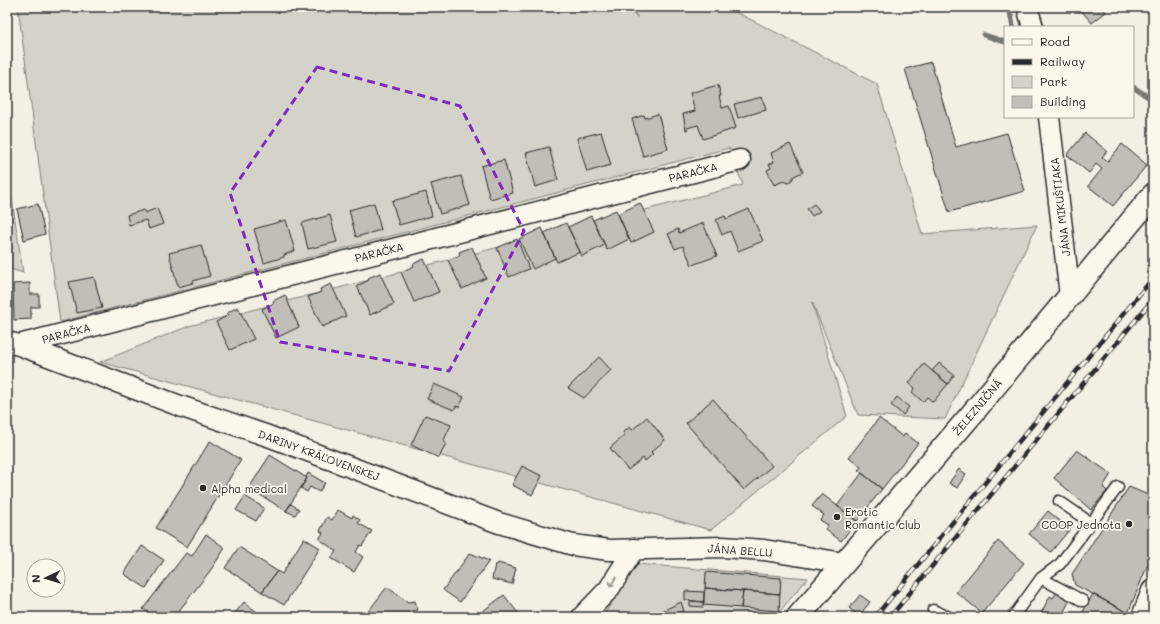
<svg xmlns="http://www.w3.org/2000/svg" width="1160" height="624" font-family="Mali,sans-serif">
<rect width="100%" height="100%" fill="#f3efe4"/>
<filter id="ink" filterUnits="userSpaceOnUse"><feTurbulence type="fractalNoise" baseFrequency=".025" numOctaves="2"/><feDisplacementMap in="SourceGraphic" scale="8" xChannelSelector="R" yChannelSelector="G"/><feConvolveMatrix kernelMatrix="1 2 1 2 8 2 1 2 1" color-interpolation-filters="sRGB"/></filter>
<g filter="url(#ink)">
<path fill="#d5d2c9" stroke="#807e7a" d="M18,7H622L638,17L628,7H726L877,84L922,234L1037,225L945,419L858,415L812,302L847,416L711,530L100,362L189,326L743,185L729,148L60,322Z
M7,166L23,273L7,268Z
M637,564L808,578L775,617H602Z"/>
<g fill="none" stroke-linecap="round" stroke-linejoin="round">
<path stroke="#787772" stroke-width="5.5" d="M1006,7L1010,11L1013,27
M984,35L1005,42
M1133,87L1153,100"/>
</g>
<path fill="#c0beb6" stroke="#2b2b2b" d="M1078,7H1102L1106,12L1092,23Z
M931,62L956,147L1007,133L1025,191L949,212L905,69Z
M718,85L721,96H719L722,108L729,106L736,128L703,139L698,125L687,128V130H686L683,114L695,111L690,93Z
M762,97L766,110L738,118L734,104Z
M658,114L668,149L643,156L632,119L644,115L645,118Z
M601,132L611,165L587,172L577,138Z
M1085,133L1107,151L1102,157L1108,161L1122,144L1147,165L1113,206L1088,186L1102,169L1096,164L1089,173L1067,155Z
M790,144L803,172L794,176L792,180L788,183L784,181L774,185L767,170L771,168L769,164L774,162L771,153Z
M549,147L558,180L535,187L526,153Z
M504,160L513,193L490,199L481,166Z
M461,176L470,205L440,214L431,184Z
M426,192L432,216L399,225L392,201Z
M374,203L381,230L356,237L349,210Z
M640,203L654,232L631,243L618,214Z
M38,204L45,234L24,240L17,209Z
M814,204L820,211L812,216L807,209Z
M157,208L163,224L149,229L146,220L129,225L127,215L144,210L145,213Z
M749,209L763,241L738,251L730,231L722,235L716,220L725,216L726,219Z
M616,210L629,239L607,250L593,220Z
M330,215L337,242L308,249L302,223Z
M591,216L605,245L582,256L568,227Z
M286,220L295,251L284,255V257L264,263L254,229Z
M566,223L580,252L557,262L544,233Z
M703,223L717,256L692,265L683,246L675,249L668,234L678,229L679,233Z
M542,228L555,258L533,269L519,239Z
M517,239L529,269L509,277L497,248Z
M201,245L210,276L193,281V283L178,287L169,253Z
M472,247L486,278L462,289L448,260L460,255L459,252Z
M424,259L439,292L414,302L401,272L414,266L413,264Z
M380,273L394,304L370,315L357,286L369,280L368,278Z
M94,277L102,308L77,313L69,282Z
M30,283V294H39V307H31V319L14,320L13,284Z
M331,284L346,316L322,327L308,297L321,292L320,289Z
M285,295L299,327L276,338L262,309L274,303L273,301Z
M238,307L254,339L230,350L216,322L229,315L227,313Z
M599,357L611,370L584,398L568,388Z
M939,363L954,375L948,384L932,371Z
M924,364L948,384L933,402L927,397L923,402L912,392L915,388L909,383Z
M434,384L464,397L459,407L456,406L454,410L427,399Z
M897,397L909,407L903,415L891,405Z
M713,399L772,466L744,490L686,423Z
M425,415L451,425L443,442L446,443L439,458L411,445Z
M647,417L665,440L651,452L653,454L645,461L643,458L628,470L610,448L625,435L623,432L630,427L632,430Z
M879,418L903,437L905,433L918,443L882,489L858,470L861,467L849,457Z
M210,441L241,460L187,547L156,528Z
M1077,450L1111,474L1103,487L1107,491L1091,510L1054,478Z
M270,455L307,478L286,511L249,488Z
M522,466L542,476L532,495L512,485Z
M959,469L966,474L957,488L949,483Z
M308,473L325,483L319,492L310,487L307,492L301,488L307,478L306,477Z
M862,473L882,489L857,521L837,506Z
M1129,487L1153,497V552L1128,613L1075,585L1072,574Z
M822,494L857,521L841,541L825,529L828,525L820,520L824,515L812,506Z
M245,496L264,508L256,521L236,510Z
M291,504L299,509L295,515L286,511Z
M338,510L352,518L353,515L360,520L358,523L372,531L362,546L360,545L356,552L363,557L354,572L331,558L336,551L319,539L323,533L320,531L327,517L332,520Z
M1048,511L1070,529L1051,552L1029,534Z
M206,534L225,548L210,571L174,617H146L149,613L143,609L186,553L192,556Z
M304,538L320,548L284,605L262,592L277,571L282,574Z
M998,541L1024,563L982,613L956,592Z
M142,546L164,560L146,588L124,574Z
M239,547L277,571L262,592L225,568Z
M470,553L489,561L460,602L443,590Z
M498,563L516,568L512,584L492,579L495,564L497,565Z
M706,572L781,578L780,594L705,588Z
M387,587L408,602L415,601L418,610L410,611L406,617H364Z
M705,588L743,591L741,608L703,605Z
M685,591L704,592V602L685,600Z
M743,591L780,594L779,611L741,608Z
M1057,592L1070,600L1061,617H1039L1050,596L1053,598Z
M1093,594L1128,613L1125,617H1080Z
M504,595L521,617H475Z
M860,595L870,602L859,616L849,608Z
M690,601L704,602L703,607L690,606Z
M244,602L257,612V615L255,617H232Z
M681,602L684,611L668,617H664L662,611Z"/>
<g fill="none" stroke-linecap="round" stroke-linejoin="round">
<g stroke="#2b2b2b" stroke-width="13">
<path id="service" d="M1059,501L1091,523
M1041,578L1083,601
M933,610L949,617
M1013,617L1041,578L1060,564L1118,487"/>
</g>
<g stroke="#2b2b2b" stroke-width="23">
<path id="minor" d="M1027,7L1033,27
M1049,117L1070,296
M7,342L19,345L180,406L268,436L499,523L573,545L609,550L723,547L764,550L844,563
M19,345L740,160
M582,617L609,589L634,549"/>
</g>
<g stroke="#2b2b2b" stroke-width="25">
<path id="tertiary" d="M798,617L971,415L1153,195
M1143,617L1153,591"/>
</g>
<use href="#service" stroke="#fbf7ec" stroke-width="10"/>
<use href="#minor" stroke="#fbf7ec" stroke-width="20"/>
<use href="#tertiary" stroke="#fbf7ec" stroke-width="22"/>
<g stroke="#2b2b2b" stroke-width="4.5">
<path id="rail" d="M875,617L1153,278
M890,617L1153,299"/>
</g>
<use href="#rail" stroke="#fbf7ec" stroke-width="3" stroke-dasharray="9" stroke-linecap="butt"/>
</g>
<defs><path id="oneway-shaft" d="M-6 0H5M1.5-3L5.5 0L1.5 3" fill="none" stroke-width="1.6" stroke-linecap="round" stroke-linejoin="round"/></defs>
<use stroke="#93918c" href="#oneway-shaft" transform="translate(613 582) rotate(123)"/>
</g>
<path fill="none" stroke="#7b2cbf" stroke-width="3" stroke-dasharray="8 5" stroke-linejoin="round" d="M317,67L460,106L524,231L449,371L280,342L230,193Z"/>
<g fill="#2b2b2b" stroke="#fbf7ec" stroke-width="1.5">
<circle cx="203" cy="488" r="4"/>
<circle cx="837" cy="517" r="4"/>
<circle cx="1129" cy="524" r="4"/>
</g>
<g text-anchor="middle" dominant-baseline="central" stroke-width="3.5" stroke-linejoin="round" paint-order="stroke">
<g font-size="11" fill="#2b2b2b" stroke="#fbf7ec">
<text transform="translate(693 172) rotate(-14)">PARAČKA</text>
<text transform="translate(1060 207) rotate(-97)">JÁNA MIKUŠTIAKA</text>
<text transform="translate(379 252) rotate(-14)">PARAČKA</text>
<text transform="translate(66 333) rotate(-15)">PARAČKA</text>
<text transform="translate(977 407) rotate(-50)">ŽELEZNIČNÁ</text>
<text transform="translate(319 455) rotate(20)">DARINY KRÁĽOVENSKEJ</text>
<text transform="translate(740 550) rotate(4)">JÁNA BELLU</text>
</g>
<g font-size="11" fill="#2b2b2b" stroke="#fbf7ec" text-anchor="start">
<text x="211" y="488">Alpha medical</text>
<text x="845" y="511">Erotic<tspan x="845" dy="13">Romantic club</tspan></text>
<text x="1121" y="524" text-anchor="end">COOP Jednota</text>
</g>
</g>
<rect width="1160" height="624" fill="none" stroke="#fbf7ec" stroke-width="24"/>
<rect x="12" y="12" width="1136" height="600" fill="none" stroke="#2b2b2b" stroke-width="1.5" filter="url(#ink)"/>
<rect x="1004" y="26" width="130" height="92" fill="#fbf7ec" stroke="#a8a59f"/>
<rect x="1012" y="39" width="20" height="6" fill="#fbf7ec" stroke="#a8a59f"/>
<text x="1040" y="46" font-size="12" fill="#2b2b2b">Road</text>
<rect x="1012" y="59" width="20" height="6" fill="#2b2b2b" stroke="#a8a59f"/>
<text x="1040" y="66" font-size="12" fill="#2b2b2b">Railway</text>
<rect x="1012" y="76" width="20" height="12" fill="#d5d2c9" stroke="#a8a59f"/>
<text x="1040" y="86" font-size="12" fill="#2b2b2b">Park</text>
<rect x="1012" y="96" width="20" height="12" fill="#c0beb6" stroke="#a8a59f"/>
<text x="1040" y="106" font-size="12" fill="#2b2b2b">Building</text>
<g transform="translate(46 578) rotate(266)"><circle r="19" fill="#fbf7ec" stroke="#a8a59f"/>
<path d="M0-3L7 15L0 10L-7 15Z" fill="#2b2b2b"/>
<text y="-6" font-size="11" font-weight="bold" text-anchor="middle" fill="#2b2b2b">N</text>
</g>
</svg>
